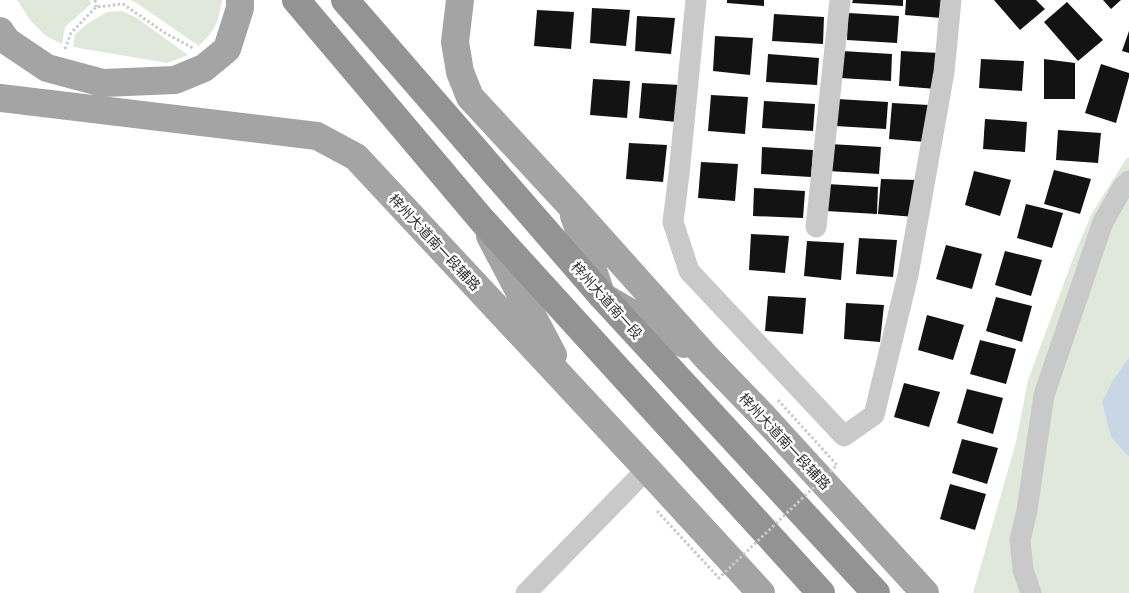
<svg xmlns="http://www.w3.org/2000/svg" width="1129" height="593" font-family="Barlow,'Noto Sans SC',sans-serif">
<rect width="100%" height="100%" fill="#fff"/>
<path fill="#e0e8db" d="M17,0H90L91,4L65,27L62,44L46,36L31,21Z
M130,0H222V1C217,24 217,28 199,46L135,2Z
M122,11L137,18L188,55L167,63L73,47L75,34L87,24L107,12Z
M1129,157V593H973L1016,442L1028,380L1075,253L1092,213L1126,159Z"/>
<path fill="#c9d6e6" d="M1129,358V457L1111,437L1102,402L1112,382Z"/>
<path fill="#131313" d="M727,0H764V6L727,3Z
M853,0H903V6L852,3Z
M906,0H943L942,18L905,15Z
M994,0H1036L1045,9L1020,30Z
M1103,0H1121L1111,9Z
M1067,2L1103,40L1078,61L1044,22Z
M592,8L630,10L626,46L590,43Z
M537,10L574,12L571,49L534,46Z
M848,13L899,16L897,43L847,40Z
M774,14L824,17L823,44L772,41Z
M637,16L675,18L671,54L635,51Z
M1129,31V53L1122,51Z
M715,36L753,38L750,75L713,71Z
M842,51L892,54L891,81L840,78Z
M901,51L939,53L936,89L899,86Z
M768,54L819,58L817,85L766,82Z
M981,59L1024,61L1022,91L979,88Z
M1044,59L1075,63V99H1044Z
M1101,64L1129,73V77L1116,123L1085,113Z
M593,79L630,81L627,118L590,115Z
M642,83L680,85L676,122L639,118Z
M711,95L748,97L745,134L708,131Z
M837,99L888,102L886,129L835,126Z
M764,101L815,104L813,131L762,128Z
M892,103L929,105L926,142L889,139Z
M985,119L1027,122L1025,152L983,149Z
M1058,130L1101,133L1098,163L1056,160Z
M629,143L667,145L663,182L626,179Z
M830,144L881,147L879,174L828,171Z
M762,147L813,150L811,177L761,174Z
M701,162L738,164L735,201L698,198Z
M1054,170L1091,179L1080,214L1044,204Z
M974,171L1011,180L1000,216L965,205Z
M881,179L918,180L915,217L878,214Z
M827,184L878,187L877,214L826,211Z
M754,188L805,191L803,218L753,216Z
M1026,204L1063,213L1052,248L1017,238Z
M751,234L789,236L785,273L749,270Z
M859,238L897,240L893,277L856,274Z
M807,241L844,243L841,280L804,276Z
M946,245L982,254L972,289L936,279Z
M1005,251L1042,260L1031,296L995,285Z
M768,296L806,298L803,334L765,331Z
M996,297L1032,306L1022,342L986,331Z
M846,303L884,305L880,342L844,339Z
M927,315L964,325L953,360L918,350Z
M980,340L1016,349L1006,384L970,374Z
M904,383L940,392L929,427L894,417Z
M967,389L1003,398L993,434L957,423Z
M962,439L998,448L987,484L952,473Z
M950,484L986,494L975,530L940,519Z"/>
<g fill="none" stroke-linecap="round" stroke-linejoin="round">
<path stroke="#c9c9c9" stroke-width="3" stroke-dasharray="2.5 2.5" stroke-linecap="butt" d="M95,0L96,7
M65,49L71,33L96,7L123,4L165,33L193,48"/>
<path stroke="#c9c9c9" stroke-width="21" d="M696,0L679,174L673,222L689,271L844,436L874,415L908,275L944,72L951,0
M816,227L840,0
M526,593L647,469
M1031,593L1023,570L1020,540L1027,510L1044,395L1103,222L1123,187L1129,181"/>
<path stroke="#a4a4a4" stroke-width="28" d="M460,0L455,42L460,72L470,97L570,205L707,358L761,414L925,593
M0,31L7,41L47,68L103,83L175,80L204,68L227,49L240,8V0
M0,98L317,136L356,157L647,469L761,593
M574,216L602,296L684,344
M490,236L553,355"/>
<path stroke="#939393" stroke-width="28" d="M296,0L481,219L821,593
M345,0L602,296L876,593"/>
<path stroke="#c9c9c9" stroke-width="3" stroke-dasharray="2.5 2.5" stroke-linecap="butt" d="M657,511L719,578L837,465L777,399"/>
</g>
<g text-anchor="middle" dominant-baseline="central" stroke-width="5" stroke-linejoin="round" paint-order="stroke">
<g font-size="14" fill="#2c2c2c" stroke="#fff">
<text transform="translate(435 242) rotate(47)">梓州大道南一段辅路</text>
<text transform="translate(607 300) rotate(48)">梓州大道南一段</text>
<text transform="translate(785 441) rotate(47)">梓州大道南一段辅路</text>
</g>
</g>
</svg>
